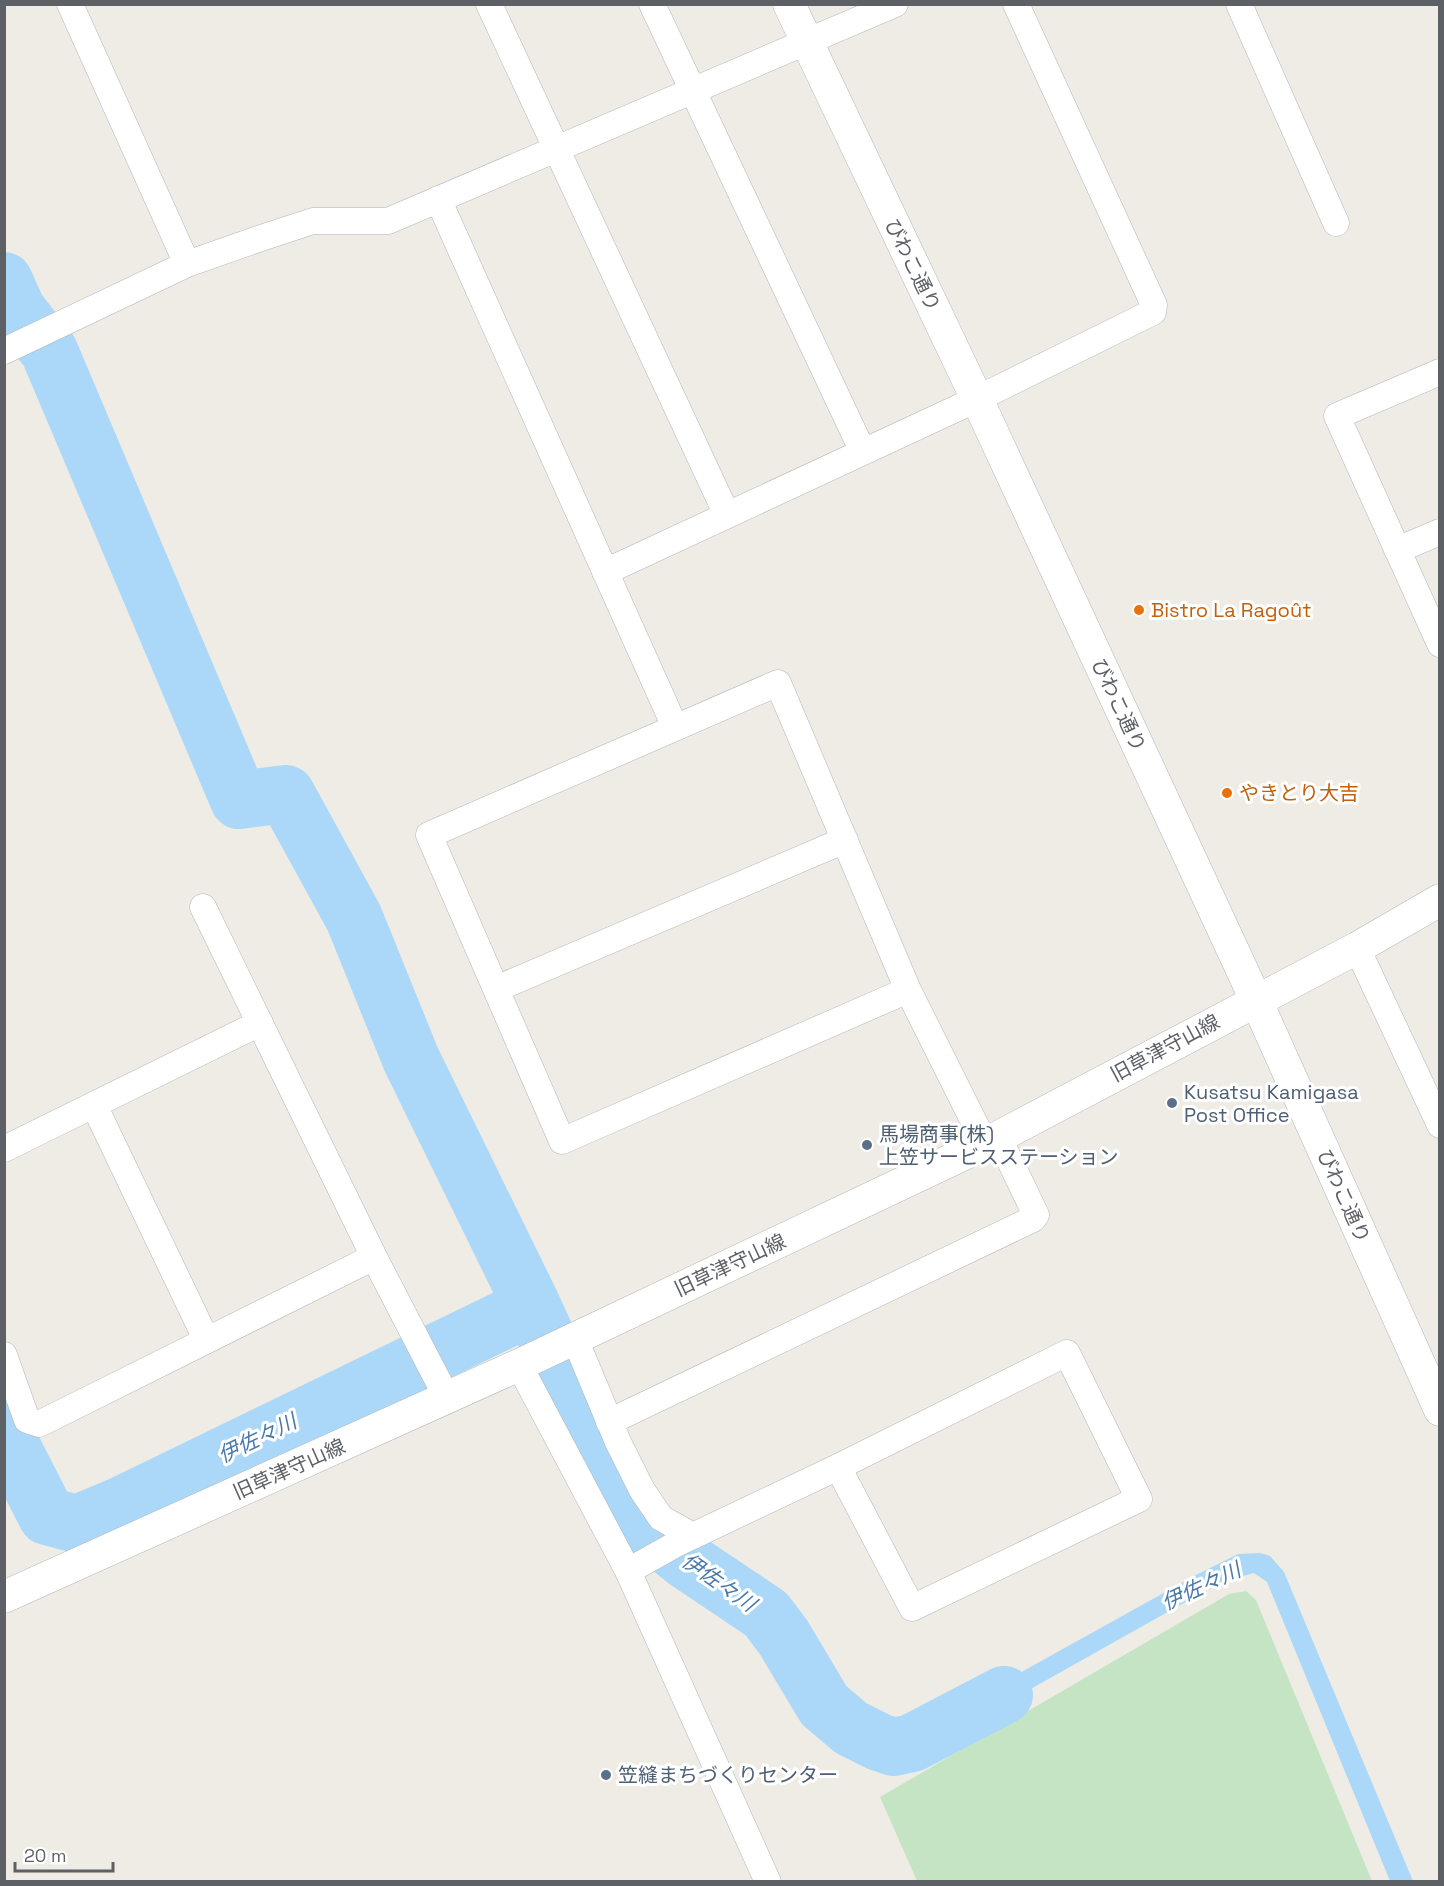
<svg xmlns="http://www.w3.org/2000/svg" width="1444" height="1886" font-family="'Space Grotesk','Noto Sans JP',sans-serif">
<rect width="100%" height="100%" fill="#eeece5"/>
<path fill="#c4e4c4" d="M1246,1591L1256,1600L1372,1881H917L880,1797L1229,1594Z"/>
<path fill="#abd8f8" d="M1260,1553L1270,1556L1284,1572L1413,1881H1390L1267,1582L1254,1573L1232,1579L1205,1591L938,1741L926,1725L1196,1575L1238,1554Z"/>
<g fill="none" stroke-linecap="round" stroke-linejoin="round">
<path stroke="#abd8f8" stroke-width="58" d="M4,281L17,310L49,351L239,800L286,794L354,918L411,1059L532,1306
M4,1432L47,1516L77,1524L120,1506L532,1306L610,1477L631,1516L687,1561L766,1614L784,1638L824,1705L851,1728L879,1742L894,1747L912,1743L1004,1695"/>
<g stroke="#b2b5b9" stroke-width="27">
<path id="minor" d="M70,4L187,264
M489,4L727,515
M652,4L863,452
M1239,4L1336,223
M438,199L675,727
M4,351L187,264L264,237L313,221H388L895,4
M1440,372L1337,416L1440,644
M1397,550L1440,532
M605,572L977,399L1153,312L1154,305L1016,4
M203,907L374,1257L447,1398
M1357,948L1440,1125
M496,989L845,840
M908,990L562,1141L429,835L778,683L908,990L985,1144
M94,1105L206,1339
M4,1149L260,1023
M575,1339L618,1442L642,1490L661,1518L693,1536
M4,1355L27,1420L39,1424L374,1257
M519,1365L628,1571L768,1882
M609,1422L1033,1219L1036,1215L998,1136
M628,1571L678,1543L838,1467L1067,1353L1139,1499L912,1608L838,1467"/>
</g>
<g stroke="#b2b5b9" stroke-width="33">
<path id="tertiary" d="M789,4L977,399L1256,1000L1440,1410
M4,1597L519,1365L985,1144L1357,948L1440,900"/>
</g>
<use href="#minor" stroke="#fff" stroke-width="26"/>
<use href="#tertiary" stroke="#fff" stroke-width="32"/>
</g>
<g fill="#e8710a" stroke="#fff" stroke-width="2">
<circle cx="1139" cy="610" r="6"/>
<circle cx="1227" cy="793" r="6"/>
</g>
<g fill="#5c6f8a" stroke="#fff" stroke-width="2">
<circle cx="1172" cy="1103" r="6"/>
<circle cx="867" cy="1145" r="6"/>
<circle cx="606" cy="1775" r="6"/>
</g>
<g text-anchor="middle" dominant-baseline="central" stroke-width="6" stroke-linejoin="round" paint-order="stroke">
<g font-size="20" fill="#5d6064" stroke="#fff">
<text transform="translate(913 265) rotate(64)">びわこ通り</text>
<text transform="translate(1119 705) rotate(65)">びわこ通り</text>
<text transform="translate(1165 1048) rotate(-28)">旧草津守山線</text>
<text transform="translate(1344 1196) rotate(66)">びわこ通り</text>
<text transform="translate(730 1265) rotate(-25)">旧草津守山線</text>
<text transform="translate(289 1469) rotate(-24)">旧草津守山線</text>
</g>
<g font-size="20" fill="#c56008" stroke="#fff" text-anchor="start">
<text x="1151" y="610">Bistro La Ragoût</text>
<text x="1239" y="793">やきとり大吉</text>
</g>
<g font-size="20" fill="#4e5e75" stroke="#fff" text-anchor="start">
<text x="1184" y="1092">Kusatsu Kamigasa<tspan x="1184" dy="23">Post Office</tspan></text>
<text x="879" y="1134">馬場商事(株)<tspan x="879" dy="23">上笠サービスステーション</tspan></text>
<text x="618" y="1775">笠縫まちづくりセンター</text>
</g>
<g font-size="21" font-style="italic" fill="#4979a9" stroke="#fff">
<text transform="translate(257 1438) rotate(-26)">伊佐々川</text>
<text transform="translate(719 1582) rotate(35)">伊佐々川</text>
<text transform="translate(1201 1586) rotate(-25)">伊佐々川</text>
</g>
</g>
<rect width="1444" height="1886" fill="none" stroke="#5d6064" stroke-width="12"/>
<path d="M15 1862v9h98v-9" fill="none" stroke="#5d6064" stroke-width="3"/>
<text x="24" y="1862" font-size="18" fill="#5d6064" stroke="#ffffff" stroke-width="4.5" paint-order="stroke">20 m</text>
</svg>
